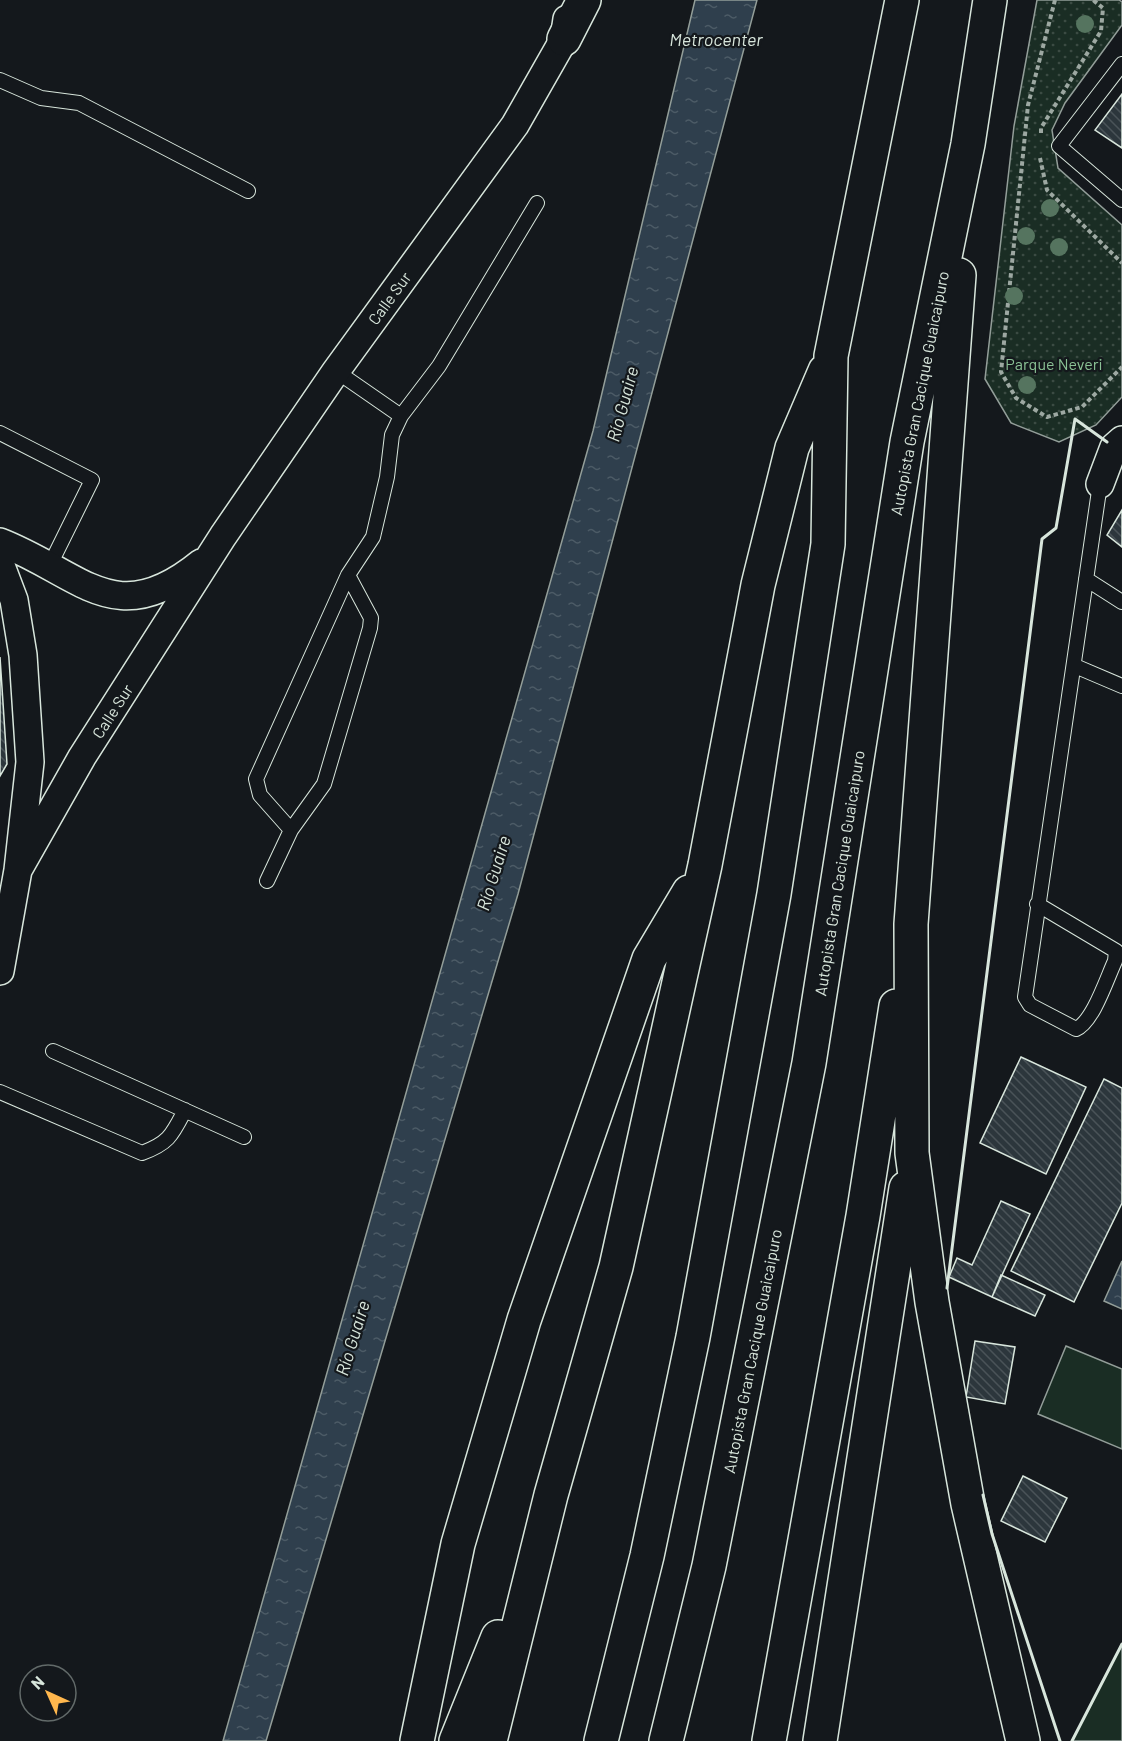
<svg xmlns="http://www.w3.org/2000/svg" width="1122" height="1741" font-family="Barlow,sans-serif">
<defs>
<pattern id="grass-dots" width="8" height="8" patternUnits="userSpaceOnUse" patternTransform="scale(1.5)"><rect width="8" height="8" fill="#1a2d24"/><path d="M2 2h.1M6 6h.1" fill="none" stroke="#3b4b43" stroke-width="1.8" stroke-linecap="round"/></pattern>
<pattern id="water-ripples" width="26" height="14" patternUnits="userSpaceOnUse" patternTransform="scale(1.5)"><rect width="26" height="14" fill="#2f3f4d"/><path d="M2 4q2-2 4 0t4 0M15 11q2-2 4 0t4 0" fill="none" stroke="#4c5b66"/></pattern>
<pattern id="building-back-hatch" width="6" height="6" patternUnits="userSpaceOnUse" patternTransform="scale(1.5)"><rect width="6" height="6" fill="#2c363c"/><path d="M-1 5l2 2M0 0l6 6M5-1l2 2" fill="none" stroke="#4a5358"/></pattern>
</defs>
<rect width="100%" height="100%" fill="#14181c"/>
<path fill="url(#grass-dots)" stroke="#939e99" stroke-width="1.5" d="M1037,0H1119L1122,2V25L1065,103L1052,130L1058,168L1122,225V397L1096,425L1059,442L1011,423L985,379L1014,126Z"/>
<path fill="#1a2d24" stroke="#939e99" stroke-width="1.5" d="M1066,1346L1122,1369V1449L1038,1414Z
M1122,1644V1741H1072Z"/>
<path fill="url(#water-ripples)" stroke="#939e99" stroke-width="1.5" d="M695,0H757L518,894L266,1741H223L593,431Z
M1122,1261V1309L1104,1301Z"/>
<path fill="url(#building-back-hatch)" stroke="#d8e6dc" stroke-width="1.5" d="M1122,94V148L1095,130Z
M1122,510V547L1107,535Z
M0,657L7,764L0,776Z
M1021,1057L1086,1087L1046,1174L980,1143Z
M1104,1079L1122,1088V1203L1074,1302L1011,1271Z
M1001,1201L1030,1214L992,1297L949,1277L957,1258L972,1265Z
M1001,1275L1045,1295L1035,1316L992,1297Z
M975,1341L1015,1347L1005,1404L966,1397Z
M1023,1476L1067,1498L1045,1542L1001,1521Z"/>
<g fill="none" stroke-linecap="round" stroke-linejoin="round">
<g stroke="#d8e6dc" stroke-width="16">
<path id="service" d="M1122,64L1059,146L1122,200
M0,80L41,98L79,103L248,191
M336,371L401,416
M0,433L92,480L50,565
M1086,579L1122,602
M1075,666L1122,686
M291,830L260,795L256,779L348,575L373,537L387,477L392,435L401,416L439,366L537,203
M267,881L291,830L324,784L370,628L371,618L348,575
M1037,904L1116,951L1115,961C1107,978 1093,1022 1076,1029L1030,1005L1025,997L1100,484
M53,1051L244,1137
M0,1092L142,1153C169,1143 172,1135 185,1110"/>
</g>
<g stroke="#d8e6dc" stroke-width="30">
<path id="minor" d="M1100,484L1114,447L1122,440
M0,542C82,574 115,633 201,563
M0,563L14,600L23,655L30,762L18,870L0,971
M18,870L82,757L223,536L336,371L515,125L564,39L567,19"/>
</g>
<g stroke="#d8e6dc" stroke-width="36">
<path id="motorway" d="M564,39L584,0
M959,275L911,924L912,1153L932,1302L968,1504L1023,1741
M417,1741L458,1544L524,1320L649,959L689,892
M456,1741L498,1637
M490,1741L551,1495L616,1267L705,865L758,585L792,448L825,371
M601,1741L647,1556L693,1337L774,894L828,544L831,356L902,0
M666,1741L709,1566L809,1063L907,442L968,144L990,0
M769,1741L863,1216L896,1006
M820,1741L906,1188"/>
</g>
<path stroke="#9da8a2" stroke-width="4" stroke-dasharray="4.5 3" stroke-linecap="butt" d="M1055,0L1028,105L1001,372L1016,398L1047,417L1082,407L1122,367
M1041,133V128L1101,31L1103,8L1093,0
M1040,158L1047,190L1122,263"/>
<use href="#service" stroke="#14181c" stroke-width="14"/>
<use href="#minor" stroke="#14181c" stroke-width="27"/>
<use href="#motorway" stroke="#14181c" stroke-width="33"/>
<path stroke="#d8e6dc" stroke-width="3" d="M947,1288L1042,539L1056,528L1075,419L1107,442
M983,1495L992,1534L1060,1741
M1072,1741L1122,1644"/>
</g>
<g fill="#55745f">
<circle cx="1085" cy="24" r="9"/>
<circle cx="1050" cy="208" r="9"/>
<circle cx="1026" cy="236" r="9"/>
<circle cx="1059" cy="247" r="9"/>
<circle cx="1014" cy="296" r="9"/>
<circle cx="1027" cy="385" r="9"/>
</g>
<g text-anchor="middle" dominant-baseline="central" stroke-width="4.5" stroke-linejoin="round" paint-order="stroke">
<g font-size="16" fill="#d8e6dc" stroke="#14181c">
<text transform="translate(389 298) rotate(-54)">Calle Sur</text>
<text transform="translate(919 393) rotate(-79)">Autopista Gran Cacique Guaicaipuro</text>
<text transform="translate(112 711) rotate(-57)">Calle Sur</text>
<text transform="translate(839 873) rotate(-81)">Autopista Gran Cacique Guaicaipuro</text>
<text transform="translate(752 1351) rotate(-79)">Autopista Gran Cacique Guaicaipuro</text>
</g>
<g font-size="16" fill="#8ac095" stroke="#14181c">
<text x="1054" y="363">Parque Neveri</text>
</g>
<g font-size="18" font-style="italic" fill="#d8e6dc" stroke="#14181c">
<text x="716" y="39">Metrocenter</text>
<text transform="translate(622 404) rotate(-75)">Río Guaire</text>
<text transform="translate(493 873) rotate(-73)">Río Guaire</text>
<text transform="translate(352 1338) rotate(-73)">Río Guaire</text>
</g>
</g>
<g transform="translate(48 1693) rotate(315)"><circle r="28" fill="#14181c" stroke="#626a69" stroke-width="1.5"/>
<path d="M0-4.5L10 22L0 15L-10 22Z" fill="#ffb74d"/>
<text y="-9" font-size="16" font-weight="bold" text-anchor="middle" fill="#d8e6dc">N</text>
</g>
</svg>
